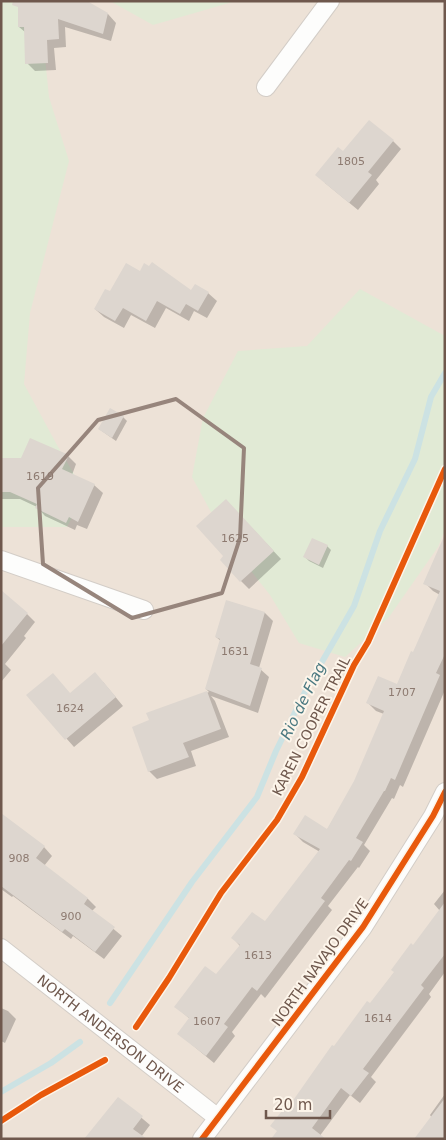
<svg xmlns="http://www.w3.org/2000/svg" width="446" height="1140" font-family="'DejaVu Sans',sans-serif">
<rect width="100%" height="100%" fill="#f4f0e9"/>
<path fill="#ede2d7" d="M1,1H445V1139H1Z"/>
<path fill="#e1ead5" d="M1,1H34L42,29L49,97L69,161L30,313L24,384L57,445L85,493L67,527H1Z
M110,1H236L153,25Z
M360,289L445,336V530L438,547L389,617L345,657L299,643L270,595L225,538L192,477L203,418L238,351L307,346Z"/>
<path fill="#0003" d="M18,8L108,14L116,23L111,41L65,27L66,47L54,48L56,70L35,71L27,63L25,32L19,27Z
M393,141L401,149L376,180L379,184L358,210L325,183L343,153Z
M140,272L192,292L208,293L217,301L207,318L194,311L189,321L166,308L155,328L131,315L124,328L104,317L95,309L110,293Z
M123,417L127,421L116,441L99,429Z
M68,456L76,464L72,475L94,485L103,493L87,529L77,525L75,530L45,516L37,507L20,499H1V459Z
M234,509L281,559L249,589L241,581L225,556Z
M445,537V690L403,787L400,785L394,799L392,798L364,845L370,851L359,868L358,867L328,906L332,910L265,998L261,994L232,1032L235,1036L214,1063L179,1034L190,1019L176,1007L217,976L240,946L233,938L265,923L320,852L303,842L295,834L327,830L355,782L384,714L376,711L368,703L398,686L413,654L440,595L433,591L425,583Z
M327,546L331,550L323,568L309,561L305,557Z
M1,596L27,614L35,622L24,636L26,638L5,664L11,670L1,682Z
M227,601L265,613L273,621L259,668L269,677L258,713L211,696L215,701L229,737L191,751L196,766L157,779L149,771L150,721L148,714L209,692L206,689L221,641L216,637Z
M103,682L123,706L74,747L28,695L70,694Z
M1,815L44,847L52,856L44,866L88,899L96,907L92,911L122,936L104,959L73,936L71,939L13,896L12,897L1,889Z
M445,890V972L429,994L431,997L371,1077L376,1082L360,1103L350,1095L319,1137L278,1132L287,1111L334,1048L370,1005L440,911L434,904Z
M1,1008L8,1011L16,1019L5,1043L1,1041Z
M445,1094V1139L430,1115Z
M118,1098L150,1125L141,1137L86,1139Z"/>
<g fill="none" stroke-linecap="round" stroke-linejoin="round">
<path stroke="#cce2e3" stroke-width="6" d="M110,1003L192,882L257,797L276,751L307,688L354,606L380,531L415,459L431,397L445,373
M1,1092L51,1063L80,1042"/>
</g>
<path fill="#ddd6cf" d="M13,1H87L108,13L103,34L58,19L59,39L47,40L48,63L25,64L24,27H18V7L12,5Z
M369,120L394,140L368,172L372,175L349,203L315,175L338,147L343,151Z
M152,262L191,290L195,284L209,292L198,311L186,304L180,314L157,301L146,321L123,308L115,321L94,309L105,289L110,291L126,263L140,271L144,263L149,266Z
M110,408L124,416L112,438L98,429Z
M30,438L69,455L62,469L95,484L78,522L69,517L66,523L35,508L37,504L10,492H1V458H21Z
M226,499L274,551L240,582L220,560L223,556L196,526Z
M445,534V654L436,673L440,675L395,780L391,778L385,791H384L356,838L363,842L351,861L349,860L321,898L325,901L257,991L252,987L224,1024L228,1027L206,1056L177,1034L189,1018L174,1007L205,966L216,974L240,945L231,938L252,912L265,921L320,849L293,834L305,815L327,829L354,781L384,711L366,703L378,676L397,684L411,651L413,652L440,591L423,584Z
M312,538L328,545L319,565L303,557Z
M1,590L28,613L1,646Z
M226,600L265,612L250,664L262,668L250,706L205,689L220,639L215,637Z
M95,672L116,697L65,740L26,695L53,673L70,693Z
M207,691L221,729L183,743L189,757L148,772L132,727L149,720L146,713Z
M1,813L45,846L36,858L88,898L84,904L115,927L95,952L65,929L62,932L1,886Z
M445,902V954L421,985L424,988L363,1069L369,1073L351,1096L341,1088L312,1128L326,1139H271L277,1131L270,1126L285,1107L287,1109L332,1045L334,1046L367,1001L370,1003L394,972L391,970L411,943L413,945Z
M118,1097L143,1116L133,1129L147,1139H84Z
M445,1098V1139H414Z"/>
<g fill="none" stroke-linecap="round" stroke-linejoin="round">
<g stroke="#d3cdc7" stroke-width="20">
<g id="street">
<path d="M266,87L330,1"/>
<path d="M1,560L144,610"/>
<path id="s1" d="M1,948L218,1118"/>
<path d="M202,1139L363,927L433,816L445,792"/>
</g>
</g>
<use href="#street" stroke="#fdfdfc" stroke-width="18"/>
<g stroke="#fdf5ea" stroke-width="9">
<path id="cycleway" d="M136,1027L169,978L221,893L277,820L302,777L354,665L368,642L445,469
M1,1121L41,1095L105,1060
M202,1139L363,927L433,816L445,792"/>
</g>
<use href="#cycleway" stroke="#e8590c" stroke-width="6"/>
</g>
<path fill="none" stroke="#97857c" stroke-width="4" stroke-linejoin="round" d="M176,399L244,448L240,538L222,593L132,618L43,564L38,488L98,420Z"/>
<g text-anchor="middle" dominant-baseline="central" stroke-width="4" stroke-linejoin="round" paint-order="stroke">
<g font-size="11" fill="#8d7a70">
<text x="351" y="161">1805</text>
<text x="40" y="476">1619</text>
<text x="235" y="538">1625</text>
<text x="235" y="651">1631</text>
<text x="402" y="692">1707</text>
<text x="70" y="708">1624</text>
<text x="19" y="858">908</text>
<text x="71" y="916">900</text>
<text x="258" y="955">1613</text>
<text x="378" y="1018">1614</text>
<text x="207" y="1021">1607</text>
</g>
<g font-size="14" fill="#6f584d" stroke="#fdf5ea">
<text transform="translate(311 726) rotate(-63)">KAREN COOPER TRAIL</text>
<text transform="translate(320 962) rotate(-54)">NORTH NAVAJO DRIVE</text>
<text stroke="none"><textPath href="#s1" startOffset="139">NORTH ANDERSON DRIVE</textPath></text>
</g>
<g font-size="15" font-style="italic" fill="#497880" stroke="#fdf5ea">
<text transform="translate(303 701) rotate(-64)">Rio de Flag</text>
</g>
</g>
<rect width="446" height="1140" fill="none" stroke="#6f584d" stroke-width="5"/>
<path d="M266 1110v8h64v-8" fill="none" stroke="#6f584d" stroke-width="2.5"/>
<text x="274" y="1110" font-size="15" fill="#6f584d" stroke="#fdf5ea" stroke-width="4" paint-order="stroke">20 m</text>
</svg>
